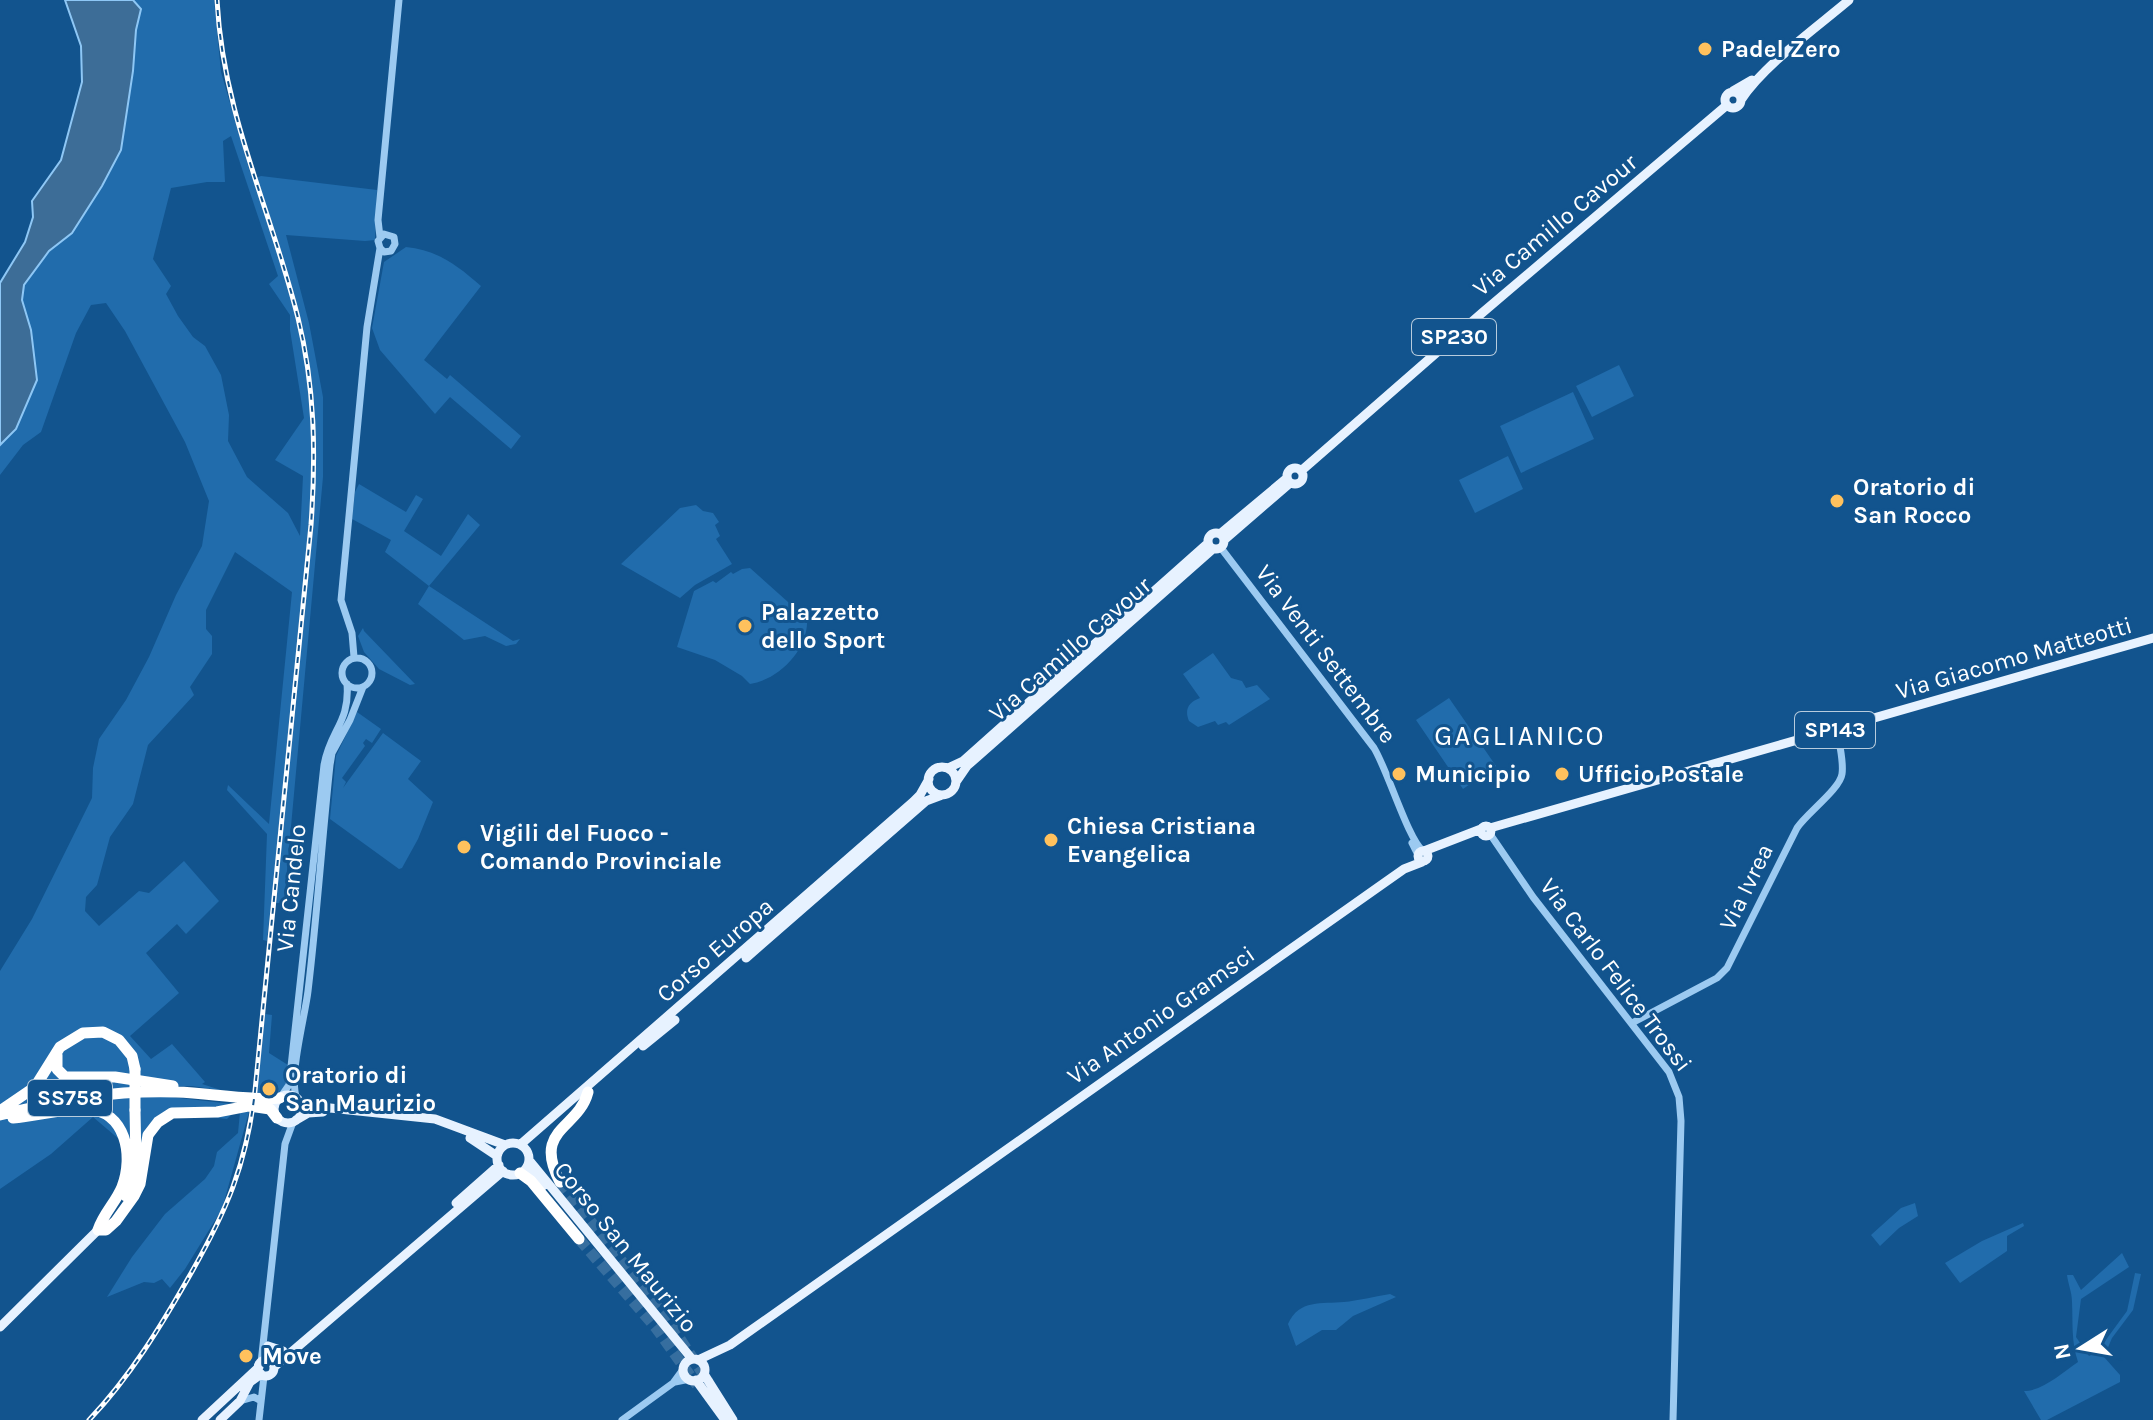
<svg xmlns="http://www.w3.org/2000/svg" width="2153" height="1420" font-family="Karla,sans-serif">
<rect width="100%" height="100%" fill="#12548e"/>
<path fill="#216cac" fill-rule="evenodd" d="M133,0H214L221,72L250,172L255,178L261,176L377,190C376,206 376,224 375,240L365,241L286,235L309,323L323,397V477L284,903H271L267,941L263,940L267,834L227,790L228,785L269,824L292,592L235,552L206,610V629L212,636V654L190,687L194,695L148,745L133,804L110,837L97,885L86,897L85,911L99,926L139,891L149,893L184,861L219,901L186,934L177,924L146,953L179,993L130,1036L151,1059L172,1044L205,1082L202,1084L224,1091L192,1086L80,1090L0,1110V971L32,919L92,798L93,768L99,739L126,700L149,657L176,595L202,546L209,501L185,442L125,331L106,303L91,305L76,333L41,432L23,445L0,475V445L16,429L31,330L22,299L24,285L49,251L72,233L121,150L133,71L136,30L141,10ZM231,136L278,276L269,284L290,315V330L304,418L275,460L303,476L300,536L288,513L247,477L228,441L229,415L221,375L205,346L193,337L178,316L166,294L171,286L153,259L171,188L207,182H225L223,141Z
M406,247C437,250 457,265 481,286L424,360L447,379L450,375L521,436L511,449L450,397L435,414L380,350L372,328L384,262Z
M1619,365L1634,396L1592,417L1576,386Z
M1573,392L1594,439L1521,473L1500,426Z
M1508,456L1523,489L1475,513L1459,480Z
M359,484L406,512L416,495L423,499L404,531L441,556L468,514L480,525L429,586L513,641L520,639L516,644L506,646L485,636L464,640L418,604L429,586L385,552L391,540L352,519L355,492Z
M696,505L703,511L713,513L719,522L715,525L720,536L716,539L732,564L695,585L680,598L621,564L680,508Z
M750,568L807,619C809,649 779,680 750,684L742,676L715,660L677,647L694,591L713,581L716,583L731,572L733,574L742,569Z
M363,628L364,631L415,684L410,685L379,669L364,652L358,636Z
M1213,653L1231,678L1242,681L1246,688L1257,685L1270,699L1229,725L1226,722L1218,725L1215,721L1198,727L1189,721C1184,709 1189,702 1200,698L1183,674Z
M1449,698L1496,766L1463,789L1416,720Z
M357,712L381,729L372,743L366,739L363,743L365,746L342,778L346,782L343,788L383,733L421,761L408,779L433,802L418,839L402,868L399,869L330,819L336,756Z
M265,1014L272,1015L269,1053L288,1065L285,1087L274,1097L257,1093Z
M127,1092L241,1105L227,1119C214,1118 194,1111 181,1113C153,1118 150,1148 145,1170L120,1140L93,1117L51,1154L0,1189V1111Z
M240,1112H249L222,1209L185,1269L170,1288L162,1279L154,1283L144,1282L107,1297L132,1257L165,1214L205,1179L214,1166L217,1152L238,1133Z
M1915,1203L1918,1216L1899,1228L1880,1246L1871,1235L1901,1208Z
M2023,1223L2024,1226L2007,1236V1251L1960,1283L1945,1263L1982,1241Z
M2122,1253L2129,1267L2081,1299L2076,1337L2089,1356L2097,1352L2127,1311L2135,1273L2141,1274L2133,1310L2112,1338L2104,1357L2120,1375V1382L2047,1420H2041L2024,1391C2043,1391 2063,1372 2078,1362C2071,1341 2073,1323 2072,1302C2072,1292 2068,1284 2067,1275H2073L2081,1290Z
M1390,1294L1396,1297L1353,1316L1336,1330H1322L1296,1346L1288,1324C1299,1299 1322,1304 1344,1302C1357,1301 1376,1296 1390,1294Z"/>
<path fill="#3d6d97" stroke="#8ec7f5" stroke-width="2" d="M65,0H133L141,9L136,30L133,71L121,150L102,186L72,233L49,251L24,285L22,300L31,330L37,380L16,429L0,445V283L25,242L33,217L32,201L61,160L82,82L81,46Z"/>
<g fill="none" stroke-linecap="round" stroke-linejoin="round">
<path stroke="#366e9f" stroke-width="11" stroke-dasharray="11 5.5" stroke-linecap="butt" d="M560,1182L667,1319L709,1383
M579,1239L656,1328L697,1385"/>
<path stroke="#9ccaf1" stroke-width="7" d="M380,237L378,220L399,0
M1221,548L1374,748C1388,771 1408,839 1423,851
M354,657L352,633L341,600L367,327L380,248L378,241L384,234L394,237L395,244L391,251L384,252L380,248
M342 673a15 15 0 1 1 30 0a15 15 0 1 1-30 0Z
M1490,834L1533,897L1669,1072L1679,1097L1681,1121L1673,1420
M1412,843L1418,855
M1632,1023L1717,978L1727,968L1797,828C1807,813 1840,789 1842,774C1844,761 1839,743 1837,730
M280,1098L289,1085L324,765C330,730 350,723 347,684
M297,1100C288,1077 305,1017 308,991C317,916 322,840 330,765L332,753L350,720L363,687
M267,1345L269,1361
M261,1363L285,1144L293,1122
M675,1382L690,1379
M240,1401L254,1397L261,1401
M259,1420L264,1376
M622,1420L673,1383L684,1368"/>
<path stroke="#e7f2ff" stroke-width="9" d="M1733,91L1752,80
M1725 100a8 8 0 1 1 16 0a8 8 0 1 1-16 0Z
M1741,100C1764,65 1816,28 1849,0
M1287 476a8 8 0 1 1 16 0a8 8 0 1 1-16 0Z
M1301,471L1482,313L1727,105
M1208 541a8 8 0 1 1 16 0a8 8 0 1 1-16 0Z
M1220,534L1287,478
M1224,540L1290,483
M928 781a14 14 0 1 1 28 0a14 14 0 1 1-28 0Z
M948,768L963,761L1208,543
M956,782L967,766L1213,549
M1481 831a5 5 0 1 1 10 0a5 5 0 1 1-10 0Z
M1490,828L2153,638
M1418 856a5 5 0 1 1 10 0a5 5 0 1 1-10 0Z
M1424,851L1481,829
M746,958L926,801L942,795
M643,1046L675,1020
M274 1109a14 14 0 1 1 28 0a14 14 0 1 1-28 0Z
M297,1100L311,1106L435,1119L505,1145
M296,1120L308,1113L323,1112
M470,1138L497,1156
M497 1159a16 16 0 1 1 32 0a16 16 0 1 1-32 0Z
M521,1144L913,802L920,795L929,779
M529,1160L692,1359
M525,1170L543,1186
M456,1203L499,1165
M0,1327L98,1230
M268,1346L283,1351
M683 1370a11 11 0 1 1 22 0a11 11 0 1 1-22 0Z
M698,1360L730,1345L1377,888L1404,869L1422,862
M258 1368a8 8 0 1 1 16 0a8 8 0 1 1-16 0Z
M274,1367L503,1171
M704,1374L733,1420
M696,1380L725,1420
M202,1420L259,1367
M220,1420L240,1401L250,1382L261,1374"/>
<path stroke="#fff" stroke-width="11" d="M57,1055V1069L65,1077H115L173,1086
M249,1106L270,1109L277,1118
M0,1111L35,1087L60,1047L83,1033L103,1032L119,1040L132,1056L135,1069
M0,1115C63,1100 111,1090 176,1092C211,1093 246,1101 280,1098
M13,1118C37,1116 63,1108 87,1109C126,1111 134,1156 122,1187C116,1202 103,1214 98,1230
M520,1173L531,1181L579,1239
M560,1182C532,1128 578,1130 588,1092
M126,1196L136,1162L135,1110
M98,1230H106L116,1221L134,1196L140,1184L148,1135L158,1122L172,1113L217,1112L248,1106"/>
<g stroke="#fff" stroke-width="5">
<path id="rail" d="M89,1420C130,1377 161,1326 190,1275C227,1210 246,1166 255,1091L311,525C316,455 315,387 298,318C271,209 223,116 217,0"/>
</g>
<use href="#rail" stroke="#12548e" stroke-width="2" stroke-dasharray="6" stroke-linecap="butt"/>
<path stroke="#fff" stroke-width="11" d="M135,1069V1110"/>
</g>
<g fill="#ffc15d" stroke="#12548e" stroke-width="3">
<circle cx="1705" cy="49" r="8"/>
<circle cx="1837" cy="501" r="8"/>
<circle cx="745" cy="626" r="8"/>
<circle cx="1399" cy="774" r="8"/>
<circle cx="1562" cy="774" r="8"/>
<circle cx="1051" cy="840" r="8"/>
<circle cx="464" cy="847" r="8"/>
<circle cx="269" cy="1089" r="8"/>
<circle cx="246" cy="1356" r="8"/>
</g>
<g text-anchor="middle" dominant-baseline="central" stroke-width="6" stroke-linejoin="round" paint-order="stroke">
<g fill="#12548e" stroke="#b8ccdd" stroke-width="2">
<rect x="1412" y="319" width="84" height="36" rx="6"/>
<rect x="1795" y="712" width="80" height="36" rx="6"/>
<rect x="28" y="1080" width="84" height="36" rx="6"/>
</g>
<g font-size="22" font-weight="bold" fill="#fff">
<text x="1454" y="337">SP230</text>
<text x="1835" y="730">SP143</text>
<text x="70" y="1098">SS758</text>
</g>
<g font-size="24" font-weight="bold" fill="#fff" stroke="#12548e" text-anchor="start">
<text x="1721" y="49">Padel Zero</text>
<text x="1853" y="487">Oratorio di<tspan x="1853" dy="28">San Rocco</tspan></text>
<text x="761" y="612">Palazzetto<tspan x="761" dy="28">dello Sport</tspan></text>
<text x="1415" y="774">Municipio</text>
<text x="1578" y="774">Ufficio Postale</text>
<text x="1067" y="826">Chiesa Cristiana<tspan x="1067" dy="28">Evangelica</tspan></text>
<text x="480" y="833">Vigili del Fuoco -<tspan x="480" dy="28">Comando Provinciale</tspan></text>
<text x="285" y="1075">Oratorio di<tspan x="285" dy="28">San Maurizio</tspan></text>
<text x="262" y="1356">Move</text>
</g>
<g font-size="24" fill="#fff" stroke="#12548e">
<text transform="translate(1555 225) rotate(-40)">Via Camillo Cavour</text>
<text transform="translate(1070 649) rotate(-41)">Via Camillo Cavour</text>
<text transform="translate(1326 654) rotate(53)">Via Venti Settembre</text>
<text transform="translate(2014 658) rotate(-16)">Via Giacomo Matteotti</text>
<text transform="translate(1746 887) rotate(-64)">Via Ivrea</text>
<text transform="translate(291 888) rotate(-84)">Via Candelo</text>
<text transform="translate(715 950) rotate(-41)">Corso Europa</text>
<text transform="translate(1616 975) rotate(53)">Via Carlo Felice Trossi</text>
<text transform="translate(1161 1015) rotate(-35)">Via Antonio Gramsci</text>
<text transform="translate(626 1247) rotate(51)">Corso San Maurizio</text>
</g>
<g font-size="28" letter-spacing="2" fill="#fff" stroke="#12548e">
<text x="1520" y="735">GAGLIANICO</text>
</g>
</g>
<g transform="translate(2081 1348) rotate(259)" stroke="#12548e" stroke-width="6" paint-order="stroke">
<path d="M0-6L14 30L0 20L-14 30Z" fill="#ffffff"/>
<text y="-12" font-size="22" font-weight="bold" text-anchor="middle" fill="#ffffff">N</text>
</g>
</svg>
